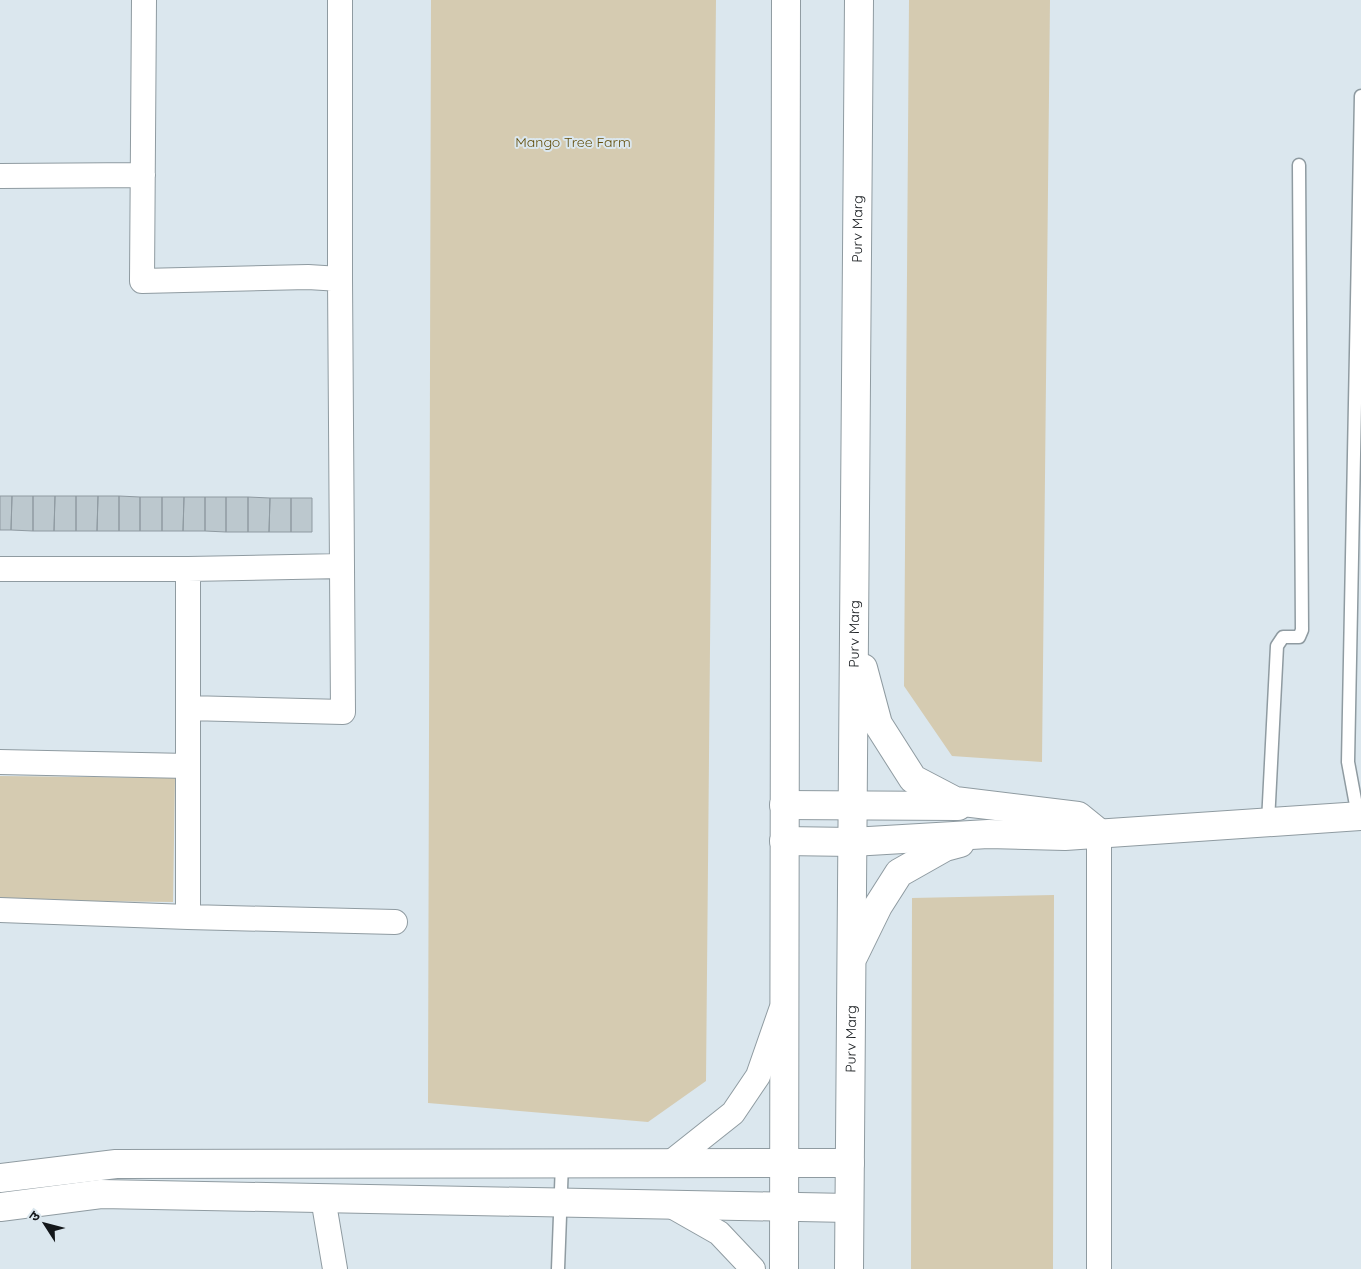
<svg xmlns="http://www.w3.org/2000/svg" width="1361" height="1269" font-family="Quicksand,'Noto Sans Devanagari',sans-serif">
<rect width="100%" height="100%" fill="#dbe7ee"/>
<path fill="#d5cbb1" d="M431,0H716L706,1081L648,1122L428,1103Z
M909,0H1050L1042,762L952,756L904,686Z
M0,776L175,778L173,902L0,900Z
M1054,895L1053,1269H911L912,898Z"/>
<path fill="#bcc8ce" stroke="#8f9aa1" d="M0,496H12L11,530H0Z
M12,496H33V531L11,530Z
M33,496H55L54,531H33Z
M55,496H76V531H54Z
M76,496H98L97,531H76Z
M98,496H119V531H97Z
M119,496L140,497V531H119Z
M140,497H162V531H140Z
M162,497H184L183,531H162Z
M184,497H205V531H183Z
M205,497H226V532L205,531Z
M226,497H248V532H226Z
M248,497L270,498L269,532H248Z
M270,498H291V532H269Z
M291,498H312V532H291Z"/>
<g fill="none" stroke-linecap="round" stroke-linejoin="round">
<g stroke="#8f9ba1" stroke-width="15">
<path id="lane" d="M1358,816L1348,762L1361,96
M1268,822L1277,646L1283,637H1299L1302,630L1299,165
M558,1269L562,1163"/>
</g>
<g stroke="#8f9ba1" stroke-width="26">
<path id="street" d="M144,0L142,281L308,277L340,279
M0,176L143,175
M0,569H188L342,566
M188,569V917
M188,708L343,712L340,279V0
M0,762L188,766
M1099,833V1269
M0,910L188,917L395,922
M670,1163L733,1113L758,1076L781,1010
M323,1198L335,1269
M668,1204L719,1233L753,1269"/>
</g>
<g stroke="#8f9ba1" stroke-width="30">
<g id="secondary">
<path d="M863,668L878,724L913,779L955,801L1078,816L1099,833"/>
<path d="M784,805L958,806"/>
<path d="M784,841L852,842L988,834L1065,836L1361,816"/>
<path d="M854,955L878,906L899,873L945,847L960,843"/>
<path d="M0,1178L116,1164L850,1163"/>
<path d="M0,1207L101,1194L849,1208"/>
<path d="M784,1269L786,0"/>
<path id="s1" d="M849,1269L859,0"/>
</g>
</g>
<use href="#lane" stroke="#fff" stroke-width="12"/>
<use href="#street" stroke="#fff" stroke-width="24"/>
<use href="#secondary" stroke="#fff" stroke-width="28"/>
</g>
<g text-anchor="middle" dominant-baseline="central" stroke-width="4" stroke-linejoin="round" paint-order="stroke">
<g font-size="14" fill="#624e0b" stroke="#dbe7ee">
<text x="573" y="142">Mango Tree Farm</text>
</g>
<g font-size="14" fill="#13171a" stroke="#dbe7ee">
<text stroke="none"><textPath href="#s1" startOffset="1040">Purv Marg</textPath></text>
<text stroke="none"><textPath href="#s1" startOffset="635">Purv Marg</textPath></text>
<text stroke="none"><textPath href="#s1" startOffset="230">Purv Marg</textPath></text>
</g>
</g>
<g transform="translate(45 1224) rotate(306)" stroke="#dbe7ee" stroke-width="4" paint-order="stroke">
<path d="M0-4L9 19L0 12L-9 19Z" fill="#13171a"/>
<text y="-8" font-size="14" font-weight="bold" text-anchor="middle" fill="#13171a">उ</text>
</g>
</svg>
